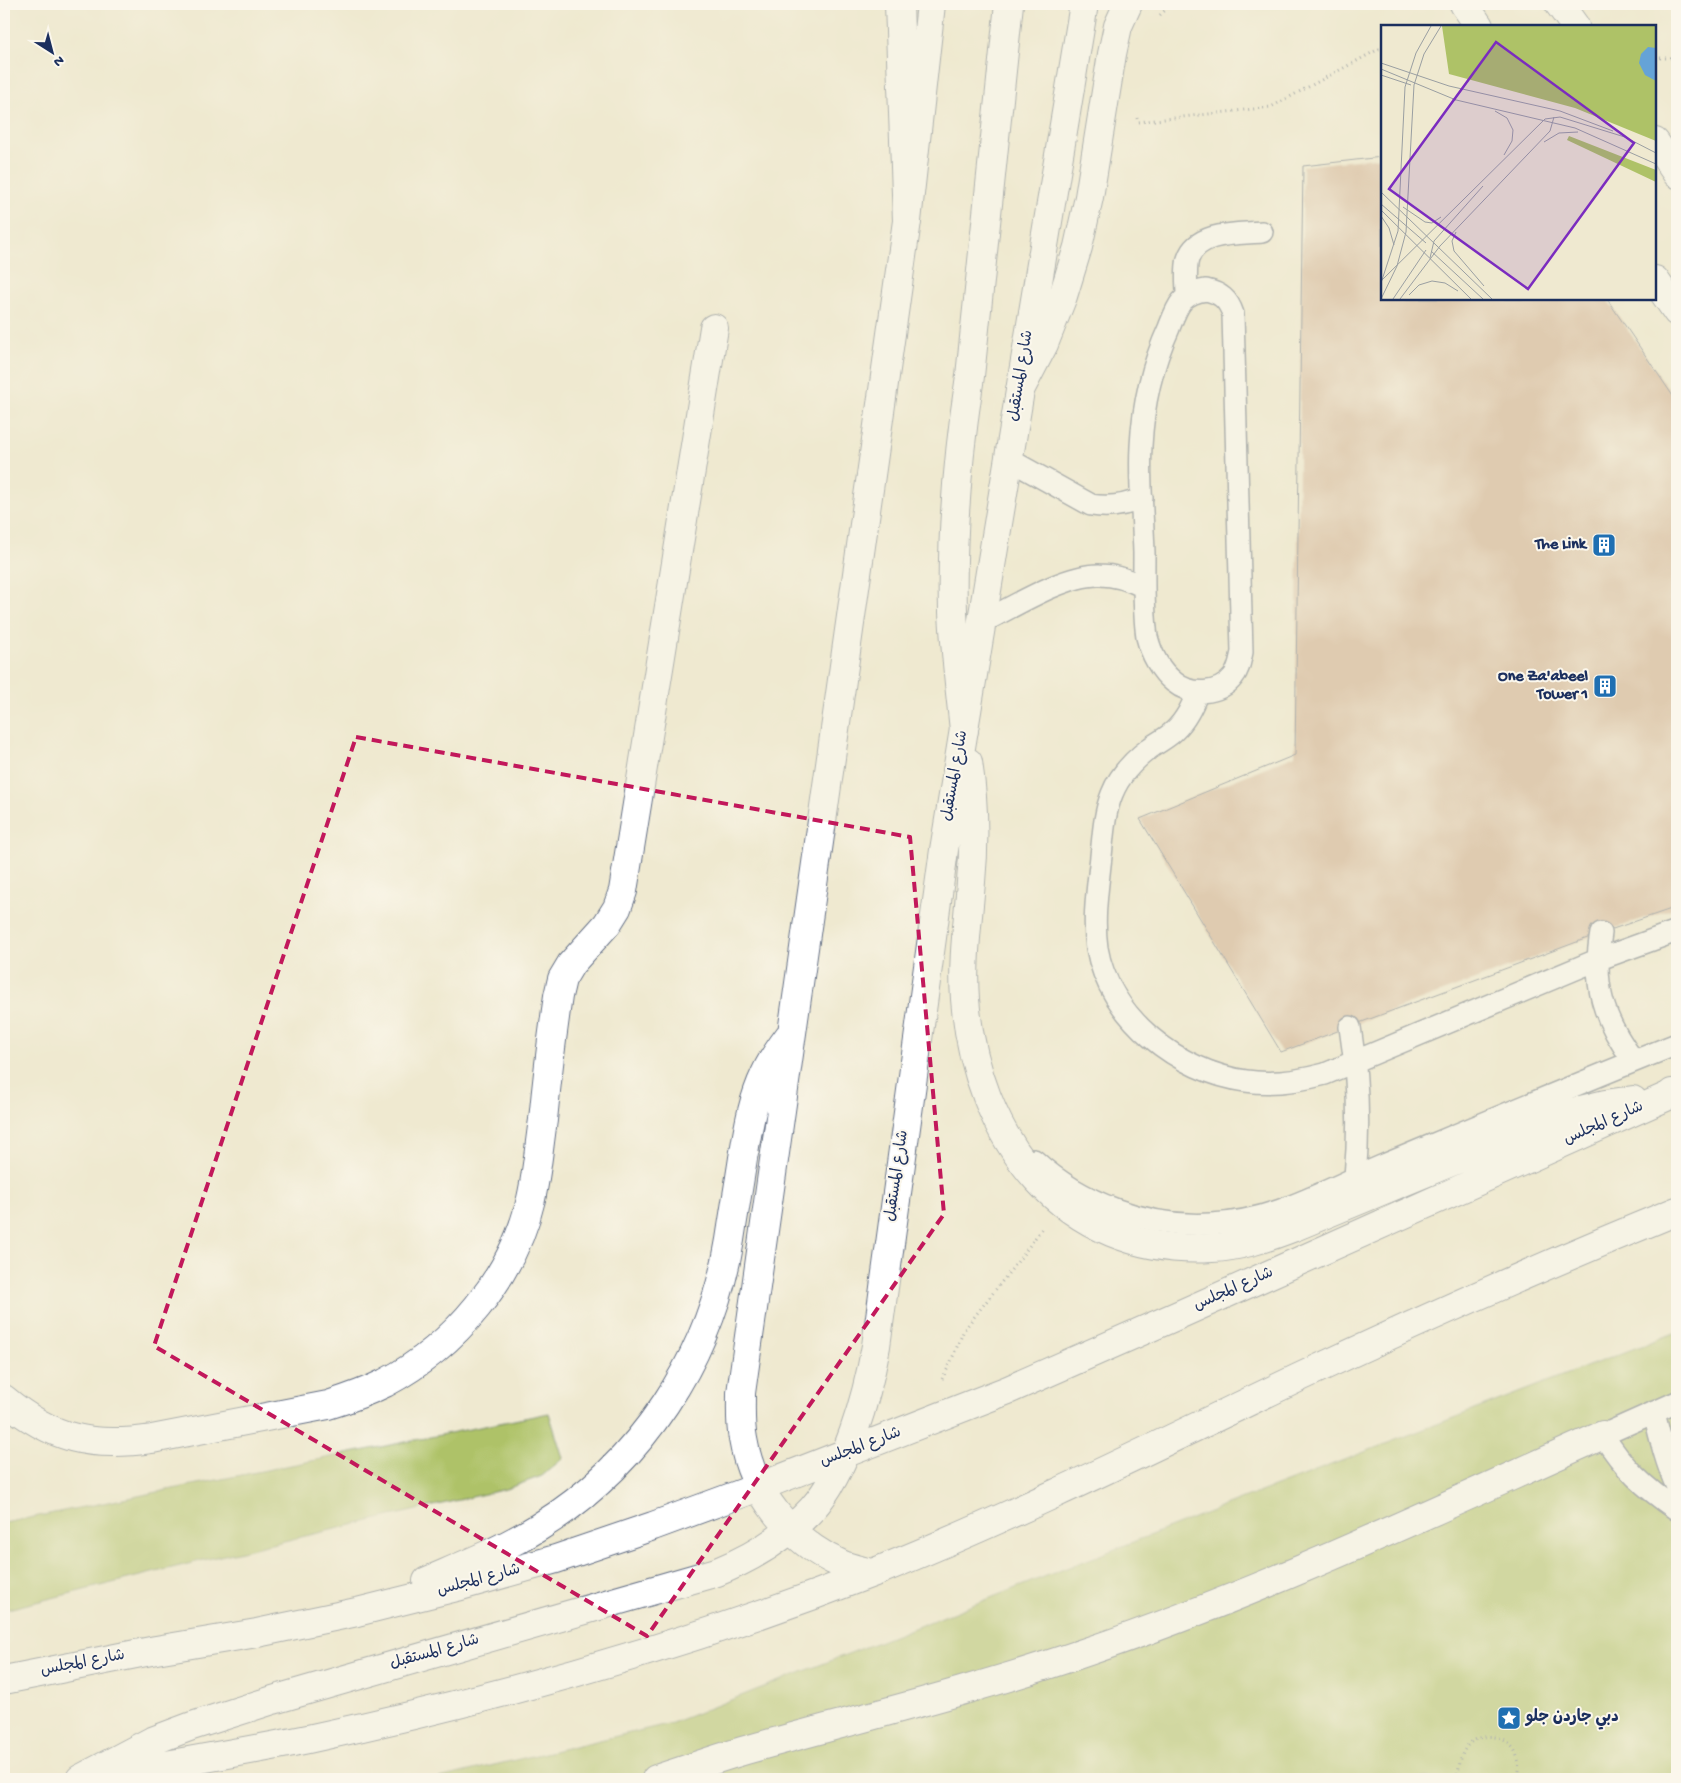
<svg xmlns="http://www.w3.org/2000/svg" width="1681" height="1783" font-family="'Gochi Hand','Playpen Sans Arabic',sans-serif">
<rect width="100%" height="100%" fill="#fbf7ec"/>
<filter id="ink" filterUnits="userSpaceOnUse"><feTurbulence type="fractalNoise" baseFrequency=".02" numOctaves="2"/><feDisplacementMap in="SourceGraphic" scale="10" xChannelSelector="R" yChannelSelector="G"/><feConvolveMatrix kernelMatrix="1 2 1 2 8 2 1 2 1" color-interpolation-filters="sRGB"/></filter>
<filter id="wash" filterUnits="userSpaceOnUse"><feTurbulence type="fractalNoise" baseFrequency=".0096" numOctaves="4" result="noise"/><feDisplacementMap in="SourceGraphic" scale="20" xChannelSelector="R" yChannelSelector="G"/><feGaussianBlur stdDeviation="1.12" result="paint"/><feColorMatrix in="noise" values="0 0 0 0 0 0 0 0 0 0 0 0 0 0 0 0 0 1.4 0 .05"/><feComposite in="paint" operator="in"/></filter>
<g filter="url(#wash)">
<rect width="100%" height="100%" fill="#efe9d0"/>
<path fill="#aec267" stroke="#647862" d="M1677,1332V1779H435L672,1723L1250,1496Z
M549,1413L563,1458L542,1476L506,1489L216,1557L4,1610V1523Z"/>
<g id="blocks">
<path fill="#cca689" d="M1382,157V299H1607L1677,402V907L1601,933L1281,1052L1140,819L1295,755L1303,166Z"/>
</g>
</g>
<g filter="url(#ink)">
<use href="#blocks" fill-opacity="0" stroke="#657086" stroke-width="1"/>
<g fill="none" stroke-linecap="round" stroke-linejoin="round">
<g stroke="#657086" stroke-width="24">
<path id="lane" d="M1206,290C1220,293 1228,299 1233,314L1242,652C1240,661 1239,670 1233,677C1219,695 1191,696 1174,682C1160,671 1151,653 1147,637C1143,609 1144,581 1144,553C1143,518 1139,481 1141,446C1143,405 1152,365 1169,328C1177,307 1181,293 1206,290Z
M1187,295C1187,284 1185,270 1188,259C1197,231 1238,234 1262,232
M1008,459L1091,505C1110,508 1125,506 1142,498
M981,623C1013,607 1065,574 1100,575C1116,575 1130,580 1144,587
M1198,692C1192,706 1186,720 1174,731C1167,738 1158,742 1150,748C1134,760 1119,776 1112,794C1103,816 1103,842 1100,865C1097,893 1093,920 1097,948C1109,1018 1179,1072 1246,1081C1272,1085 1299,1081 1325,1074L1597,960L1677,931
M1601,933C1592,984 1603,1020 1634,1061
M1350,1027C1358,1078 1360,1126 1355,1177
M1034,1160C1081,1203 1147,1228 1211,1224C1276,1221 1325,1190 1384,1165C1482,1124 1579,1083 1677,1044
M1677,1402L1603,1435C1624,1469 1644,1487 1677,1510
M1654,1412C1660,1438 1666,1463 1677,1487"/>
</g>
<g stroke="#657086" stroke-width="30">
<path id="street" d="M4,1399C52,1439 91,1448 152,1439L328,1405C347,1399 367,1392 385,1383C455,1346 513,1277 531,1199C537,1173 539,1146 543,1120C547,1079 552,1037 558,996L562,979L571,964L607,924L617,908L623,891L714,328
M656,1779C688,1769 720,1757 753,1748C865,1717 979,1689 1089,1651C1265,1591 1433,1511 1603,1435"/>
</g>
<g stroke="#657086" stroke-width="30">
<path id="secondary" d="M968,762C974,801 975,842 971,882C968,922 962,959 965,999C976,1137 1062,1257 1212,1248C1239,1247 1266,1238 1292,1228L1572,1112L1605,1104L1633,1100
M871,1573C861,1570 850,1568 841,1564C791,1542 752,1493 743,1439C740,1424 741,1409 741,1393L907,221L931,4
M427,1581C466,1564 504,1549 539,1527C640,1465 711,1357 730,1240C734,1213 739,1185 743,1158C748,1129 752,1101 765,1074C771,1061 780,1048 789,1036
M4,1680L156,1650L257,1633L357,1612L457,1587L556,1559L653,1526L759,1487L1008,1390L1183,1313L1677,1092
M99,1777C169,1764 239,1753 308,1739C500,1698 691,1644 875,1572C1019,1514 1158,1445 1298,1378C1423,1319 1549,1263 1677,1211
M80,1779L152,1741L192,1726L273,1700L717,1572C754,1557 785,1538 812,1509C847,1470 867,1396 876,1346L944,850L1084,4"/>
</g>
<g stroke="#657086" stroke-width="30">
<path id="primary" d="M899,4L907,221
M1020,390L1044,344L1063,296L1078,247L1089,197L1112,54L1118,26L1128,4
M964,730C960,691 955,652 953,612C951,533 958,454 970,376L1009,4"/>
</g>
<g stroke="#657086" stroke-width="30">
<path id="highway" d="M1464,4L1479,26
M1559,4L1575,26
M1655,142L1677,174
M1655,280L1677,312
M1672,1093H1677"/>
</g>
<path stroke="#657086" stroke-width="3" stroke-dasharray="1 4" stroke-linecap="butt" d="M1160,15L1172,4
M1655,58H1677
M1137,118L1138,122L1271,107L1379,49H1382
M942,1379L949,1366L964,1330L1022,1256L1043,1227
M1457,1779C1459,1769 1460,1755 1467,1746C1481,1730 1511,1735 1517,1756C1520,1764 1518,1772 1516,1779"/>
<use href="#lane" stroke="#fff" stroke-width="21"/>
<use href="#street" stroke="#fff" stroke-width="28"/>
<use href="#secondary" stroke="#fff" stroke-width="28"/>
<use href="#primary" stroke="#fff" stroke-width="28"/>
<use href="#highway" stroke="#fff" stroke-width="28"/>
</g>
</g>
<path d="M0 0H1681V1783H0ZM356,737L910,837L944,1214L647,1636L154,1346Z" fill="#efe9d0" fill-opacity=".55" fill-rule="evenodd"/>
<path fill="none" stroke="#c2185b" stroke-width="4" stroke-dasharray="10 6" stroke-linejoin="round" d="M356,737L910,837L944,1214L647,1636L154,1346Z"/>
<defs>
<g id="building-square" transform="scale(1.25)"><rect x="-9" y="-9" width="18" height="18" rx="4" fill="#1f6fb2" stroke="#fbf7ec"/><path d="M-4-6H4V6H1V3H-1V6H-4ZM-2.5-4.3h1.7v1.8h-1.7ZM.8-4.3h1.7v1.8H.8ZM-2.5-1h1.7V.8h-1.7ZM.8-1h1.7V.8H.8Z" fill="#fff"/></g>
<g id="sight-square" transform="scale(1.25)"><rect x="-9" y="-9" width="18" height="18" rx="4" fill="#1f6fb2" stroke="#fbf7ec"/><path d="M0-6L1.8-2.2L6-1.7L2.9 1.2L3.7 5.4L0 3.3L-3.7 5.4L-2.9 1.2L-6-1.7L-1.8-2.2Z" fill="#fff"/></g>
</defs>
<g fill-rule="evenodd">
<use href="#building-square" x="1604" y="545"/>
<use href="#building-square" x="1605" y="686"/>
<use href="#sight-square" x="1509" y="1718"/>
</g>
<g text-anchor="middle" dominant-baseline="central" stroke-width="4" stroke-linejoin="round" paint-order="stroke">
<g font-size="16" fill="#1b2f5e" stroke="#fbf7ec">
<text transform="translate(1022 376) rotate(-81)">شارع المستقبل</text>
<text transform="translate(956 776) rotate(-80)">شارع المستقبل</text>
<text transform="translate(1604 1124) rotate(-24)">شارع المجلس</text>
<text transform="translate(898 1176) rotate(-82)">شارع المستقبل</text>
<text transform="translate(1234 1290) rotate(-24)">شارع المجلس</text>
<text transform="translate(861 1448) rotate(-21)">شارع المجلس</text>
<text transform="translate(479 1581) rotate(-15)">شارع المجلس</text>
<text transform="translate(435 1653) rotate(-16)">شارع المستقبل</text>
<text transform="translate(83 1664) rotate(-11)">شارع المجلس</text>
</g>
<g font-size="16" font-weight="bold" fill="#1b2f5e" stroke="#fbf7ec" text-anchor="end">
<text x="1586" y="545">The Link</text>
<text x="1588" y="677">One Za'abeel<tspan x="1588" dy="18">Tower 1</tspan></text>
<text x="1526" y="1718" text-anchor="start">دبي جاردن جلو</text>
</g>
</g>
<g transform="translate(1381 25)">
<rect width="275" height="275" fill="#efe9d0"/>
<path d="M61,1H275V116L194,83L68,49ZM188,111L275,145V157L186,115Z" fill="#aec267"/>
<path d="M267,22L275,23V56L264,50L258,38L260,29Z" fill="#65a3d7"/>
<path fill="none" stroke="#9a9fa2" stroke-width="1" d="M0,38L68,61L179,86L232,106M0,44L75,75M0,50L30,60M71,74L194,103L275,139M114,86L126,93L132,105L131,116L123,130M244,112L275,128M163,117L178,108L197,107M0,167L111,274M0,179L45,218M22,182L44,197L51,198L60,192M0,185L90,274M0,191L8,203L13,220M75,207L71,216L73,226L103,261M50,226L102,274M49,233L53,216L102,161M0,256L164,94L179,92L247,113M0,258L17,206L24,62L35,28L50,1M28,270L38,260L51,256L64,258L77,266M0,274L16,241L25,207L33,60L43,29L60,1M12,274L45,225M19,274L59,221L169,106L173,92"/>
<path fill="#7b2cbf" fill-opacity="0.15" stroke="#7b2cbf" stroke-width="2.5" d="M115,17L253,118L147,264L8,164Z"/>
<rect width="275" height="275" fill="none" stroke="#1b2f5e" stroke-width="2.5"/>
</g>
<rect width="1681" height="1783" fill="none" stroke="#fbf7ec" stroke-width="20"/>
<g transform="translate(52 52) rotate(144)" stroke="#fbf7ec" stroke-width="4" paint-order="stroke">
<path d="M0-4L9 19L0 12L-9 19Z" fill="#1b2f5e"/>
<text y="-8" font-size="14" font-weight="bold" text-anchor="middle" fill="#1b2f5e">N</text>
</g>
</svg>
